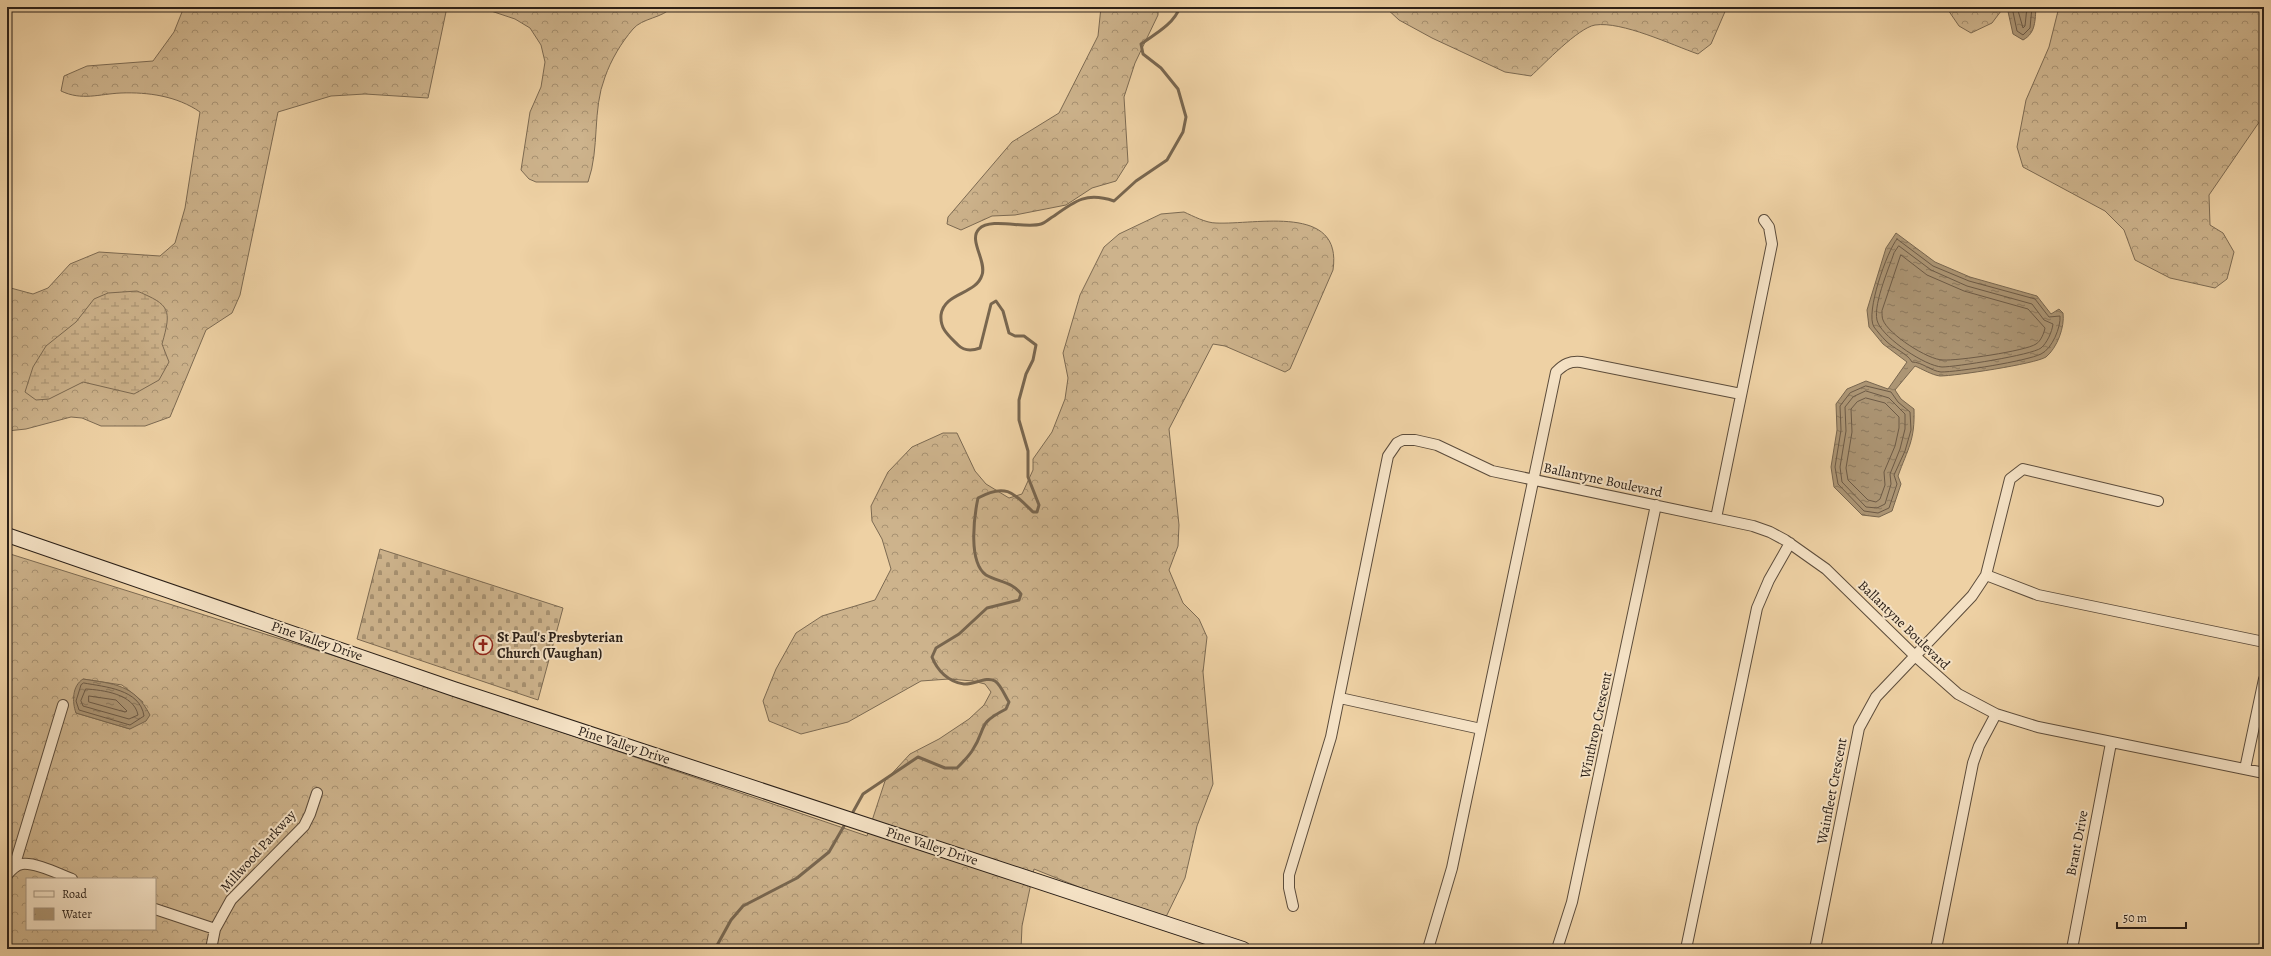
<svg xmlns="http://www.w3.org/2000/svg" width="2271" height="956" font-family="Alegreya,serif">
<defs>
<pattern id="forest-crowns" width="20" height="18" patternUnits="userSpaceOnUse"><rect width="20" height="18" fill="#cdb38c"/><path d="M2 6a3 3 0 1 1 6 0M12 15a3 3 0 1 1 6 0" fill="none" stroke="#a79171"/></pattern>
<pattern id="wetland-marsh" width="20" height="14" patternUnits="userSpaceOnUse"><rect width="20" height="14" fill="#cdb38c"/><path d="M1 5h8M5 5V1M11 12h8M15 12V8" fill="none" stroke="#a79171"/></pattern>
<pattern id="cemetery-stones" width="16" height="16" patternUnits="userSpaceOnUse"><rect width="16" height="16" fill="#cdb38c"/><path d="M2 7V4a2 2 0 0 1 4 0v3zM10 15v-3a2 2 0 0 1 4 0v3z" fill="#a79171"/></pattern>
<pattern id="water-ripples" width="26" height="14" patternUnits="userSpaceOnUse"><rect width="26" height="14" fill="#ac9574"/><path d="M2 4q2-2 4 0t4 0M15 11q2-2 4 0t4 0" fill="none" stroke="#8c795e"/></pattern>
</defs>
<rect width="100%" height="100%" fill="#eed1a4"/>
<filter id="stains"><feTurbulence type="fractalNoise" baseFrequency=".005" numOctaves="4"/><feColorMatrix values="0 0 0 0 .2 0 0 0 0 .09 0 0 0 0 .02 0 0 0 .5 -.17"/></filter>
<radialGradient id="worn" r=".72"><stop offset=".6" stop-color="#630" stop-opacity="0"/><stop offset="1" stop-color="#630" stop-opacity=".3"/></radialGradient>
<path fill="url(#forest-crowns)" stroke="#7c6a52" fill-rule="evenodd" d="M184,7H447L428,98L365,94L331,96L278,112L240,295L232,313L206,330L170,417L145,426H101L82,418L71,417L26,429L7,431V287L33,294L48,288L70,264L99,252L160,256L175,243L185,208L200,112C177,96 148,92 121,93C99,94 82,101 61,91L64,76L87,66L153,61L174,32Z
M491,7H672C663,18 642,18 633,29C621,43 611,60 605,77C592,110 600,148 588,182H536L529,179L521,170L530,112L541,87L545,62L541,45L530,28L515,19L491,11Z
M1101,7H1158V15L1135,63L1124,97L1128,162L1116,181L1092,188L1066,205L1015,215L992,216L961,230L947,224L948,217L1012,142L1059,113L1098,36Z
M1385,7H1727L1711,44L1698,54C1672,45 1622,21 1595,25C1578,28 1544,64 1531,76L1505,72L1432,38L1399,20Z
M1946,7H2004L1992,23L1971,33L1959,26Z
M2059,7H2264V115L2209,195L2210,225L2223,233L2234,252L2227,279L2215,288L2170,278L2135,260L2124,230L2105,211L2023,167L2017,147L2026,100L2049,47Z
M1184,212C1193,216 1206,223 1216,223C1256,225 1343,203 1333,270L1290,369L1285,372L1225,346L1213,344L1169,429L1179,525L1178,546L1169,570L1183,603L1199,619L1207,637L1203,672L1213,784L1197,826L1185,878L1164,921L1034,869L1022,926L1021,949H7V553L373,668L867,836L885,781L910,754L939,739L969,719L984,705L991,692L985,684L973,681L949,679L921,681L848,722L801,734L769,721L763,701L776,669L796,633L822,616L875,600L891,569L882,539L872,521L871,506L888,472L912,447L943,433H957L975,471L986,484L1009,498L1022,494L1033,470V459L1052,432L1065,399L1068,378L1063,353L1080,295L1104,247L1119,234L1161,214ZM83,679L122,685L143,702L130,729L76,713ZM27,879H155V929H27Z"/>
<path fill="url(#wetland-marsh)" stroke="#7c6a52" d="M137,291C170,305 172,309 162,344L169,362L159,380L134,394L83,382L49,399L36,400L25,392L33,367L46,346L76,322L94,299L108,293Z"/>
<path fill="url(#cemetery-stones)" stroke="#7c6a52" d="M380,549L563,608L538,700L357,639Z"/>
<path fill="url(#water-ripples)" stroke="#78664f" d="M2007,7H2036C2035,20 2036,33 2023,40L2013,34Z
M1896,233L1935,262L1970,277L2037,296L2051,314L2059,309L2063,313C2065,327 2057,348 2046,357C2035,364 1955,376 1940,376C1932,375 1922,369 1915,366L1895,390L1901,399L1914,409C1915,441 1908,448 1898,476L1901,484L1892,511L1879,517L1862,515L1834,487L1831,467L1837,430L1836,404L1847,389L1866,381L1888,389L1907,362L1883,344L1869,327L1867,310L1886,248Z
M83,679C114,684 134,684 150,715L146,721L130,729L76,713C72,702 72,686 83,679Z"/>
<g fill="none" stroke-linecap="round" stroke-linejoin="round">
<path stroke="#6c5a46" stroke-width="1" d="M2012,7L2017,31L2023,35L2030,28L2032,7
M2017,7L2023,28L2025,26L2027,7
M1897,239L1933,266L1969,281L2035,299L2049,317L2060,316C2061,327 2052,349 2041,354C2027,361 1958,372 1941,372C1931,371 1922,362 1912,362C1907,353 1894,349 1886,341C1882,337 1877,331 1874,327C1865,313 1887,251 1897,239Z
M1899,246L1931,270L1967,286L2032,304L2044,320L2053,324C2052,332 2047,343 2041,348C2032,355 1955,367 1942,367C1925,366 1885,339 1878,323C1871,309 1889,268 1894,253Z
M1901,255L1927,275L1964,291L2028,309L2045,328C2044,333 2041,341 2036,344C2026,351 1957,361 1943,360C1928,360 1888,334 1883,320C1882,318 1882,314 1882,311Z
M1866,386L1891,392L1898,402L1910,412L1911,430L1905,451L1894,475L1897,484L1889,508L1878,513L1864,511L1838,484L1835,467L1841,430L1840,406L1850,393Z
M1866,391L1889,398L1905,414V429L1900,449L1890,474L1891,484L1885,504L1877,508L1866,507L1842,482L1840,467L1846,431L1845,407L1853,397Z
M1866,398L1885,403L1899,417V428L1895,446L1884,472L1885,485L1880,499L1876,502L1868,500L1848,480L1846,468L1852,432L1851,409L1857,402Z
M84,683C105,687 140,689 144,716L130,725L79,710L76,701L81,685Z
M86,689C103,690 134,694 138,715L129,719L83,706L81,701Z
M89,696L116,700L127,711L125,712L89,702Z"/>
<path stroke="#78664f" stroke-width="3" d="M853,812L863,794L918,757L945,768H957C962,763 968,757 972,751C988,727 975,725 1006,709L1009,702C1005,696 1001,685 995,681C986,676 974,685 964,684C948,682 937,670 932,657L936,648L959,634L987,608L1019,600L1021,594C1013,582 998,582 986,575C968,562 974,517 978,498C1005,483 1013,492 1033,512H1037L1039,505L1028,477V451L1019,420V400L1026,374L1033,360L1036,345L1024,336H1015L1009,333L1003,311L996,301L991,304L980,348C972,351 964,351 958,345C948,335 940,329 941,315C944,292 976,295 982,275C987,261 968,240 979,229C991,217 1025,229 1041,224C1045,223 1050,218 1054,216C1076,200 1087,192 1114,201L1136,181L1167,160L1183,132L1186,117L1178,89L1161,68L1143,54L1141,44C1155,34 1174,24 1180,7
M715,949L731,920L743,906L797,878L829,852L844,826"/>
<g stroke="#5c4c3b" stroke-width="12">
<path id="street" d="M1716,518L1772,244L1769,227L1764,220
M1986,575L2038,595L2264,642
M1340,698L1481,729
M2245,769L2264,679
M14,867L63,705
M7,875C11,870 15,865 22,864C35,862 59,874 72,879
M1293,906L1289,888V875L1331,737L1388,456L1397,443L1403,440H1415L1437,445L1492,471L1753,526L1770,532L1785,540L1826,569L1915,656L1958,694L1996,714L2038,727L2264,773
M155,909L215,929
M211,949L215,929L231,900L304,826L310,814L317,793
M1428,949L1452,868L1556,372C1564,364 1570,361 1581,362L1741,394
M1557,949L1572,902L1656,505
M1686,949L1757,608L1769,580L1790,543
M1815,949L1859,728L1876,697L1972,596L1986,575L2010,479L2023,469L2158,501
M1936,949L1973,763L1979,746L1996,714
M2072,949L2111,743"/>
</g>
<g stroke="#2b2018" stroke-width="16">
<path id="secondary" d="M7,535L454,689L1243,949"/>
</g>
<use href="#street" stroke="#f4e1c4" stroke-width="10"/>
<use href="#secondary" stroke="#f4e1c4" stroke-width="14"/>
</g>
<defs>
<g id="church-ring" transform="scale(1)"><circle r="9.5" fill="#f4e1c4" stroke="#8f2418" stroke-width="1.5"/><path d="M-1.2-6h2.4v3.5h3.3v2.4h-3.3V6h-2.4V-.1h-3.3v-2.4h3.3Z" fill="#8f2418"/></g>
</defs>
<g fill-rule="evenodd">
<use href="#church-ring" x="483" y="645"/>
</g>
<g text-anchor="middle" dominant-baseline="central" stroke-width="4" stroke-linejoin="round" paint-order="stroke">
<g font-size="14" fill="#2b2018" stroke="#f4e1c4">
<text transform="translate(1603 480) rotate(12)">Ballantyne Boulevard</text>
<text transform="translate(1904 625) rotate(44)">Ballantyne Boulevard</text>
<text transform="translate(317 641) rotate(19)">Pine Valley Drive</text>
<text transform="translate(1596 725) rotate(-78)">Winthrop Crescent</text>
<text transform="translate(624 745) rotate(18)">Pine Valley Drive</text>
<text transform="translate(1832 791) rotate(-79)">Wainfleet Crescent</text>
<text transform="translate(2077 843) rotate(-79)">Brant Drive</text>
<text transform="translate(932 846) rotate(18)">Pine Valley Drive</text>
<text transform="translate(258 851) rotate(-48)">Millwood Parkway</text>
</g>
<g font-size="14" font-weight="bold" fill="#2b2018" stroke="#f4e1c4" text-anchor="start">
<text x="497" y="637">St Paul's Presbyterian<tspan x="497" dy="16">Church (Vaughan)</tspan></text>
</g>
</g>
<rect width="2271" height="956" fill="none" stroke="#eed1a4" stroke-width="24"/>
<rect x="8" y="8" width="2255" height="940" fill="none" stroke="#2b2018" stroke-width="2"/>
<rect x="12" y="12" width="2247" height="932" fill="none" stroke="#2b2018"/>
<rect x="26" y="878" width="130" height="52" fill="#f4e1c4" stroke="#a4947f"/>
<rect x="34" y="891" width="20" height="6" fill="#f4e1c4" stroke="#a4947f"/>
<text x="62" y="898" font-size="12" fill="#2b2018">Road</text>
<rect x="34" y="908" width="20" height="12" fill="url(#water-ripples)" stroke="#a4947f"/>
<text x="62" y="918" font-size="12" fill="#2b2018">Water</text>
<path d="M2117 922v6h69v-6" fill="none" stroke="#2b2018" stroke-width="2"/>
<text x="2123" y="922" font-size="12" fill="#2b2018" stroke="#f4e1c4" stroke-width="3" paint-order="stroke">50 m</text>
<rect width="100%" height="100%" filter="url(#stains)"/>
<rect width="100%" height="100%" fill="url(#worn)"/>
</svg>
